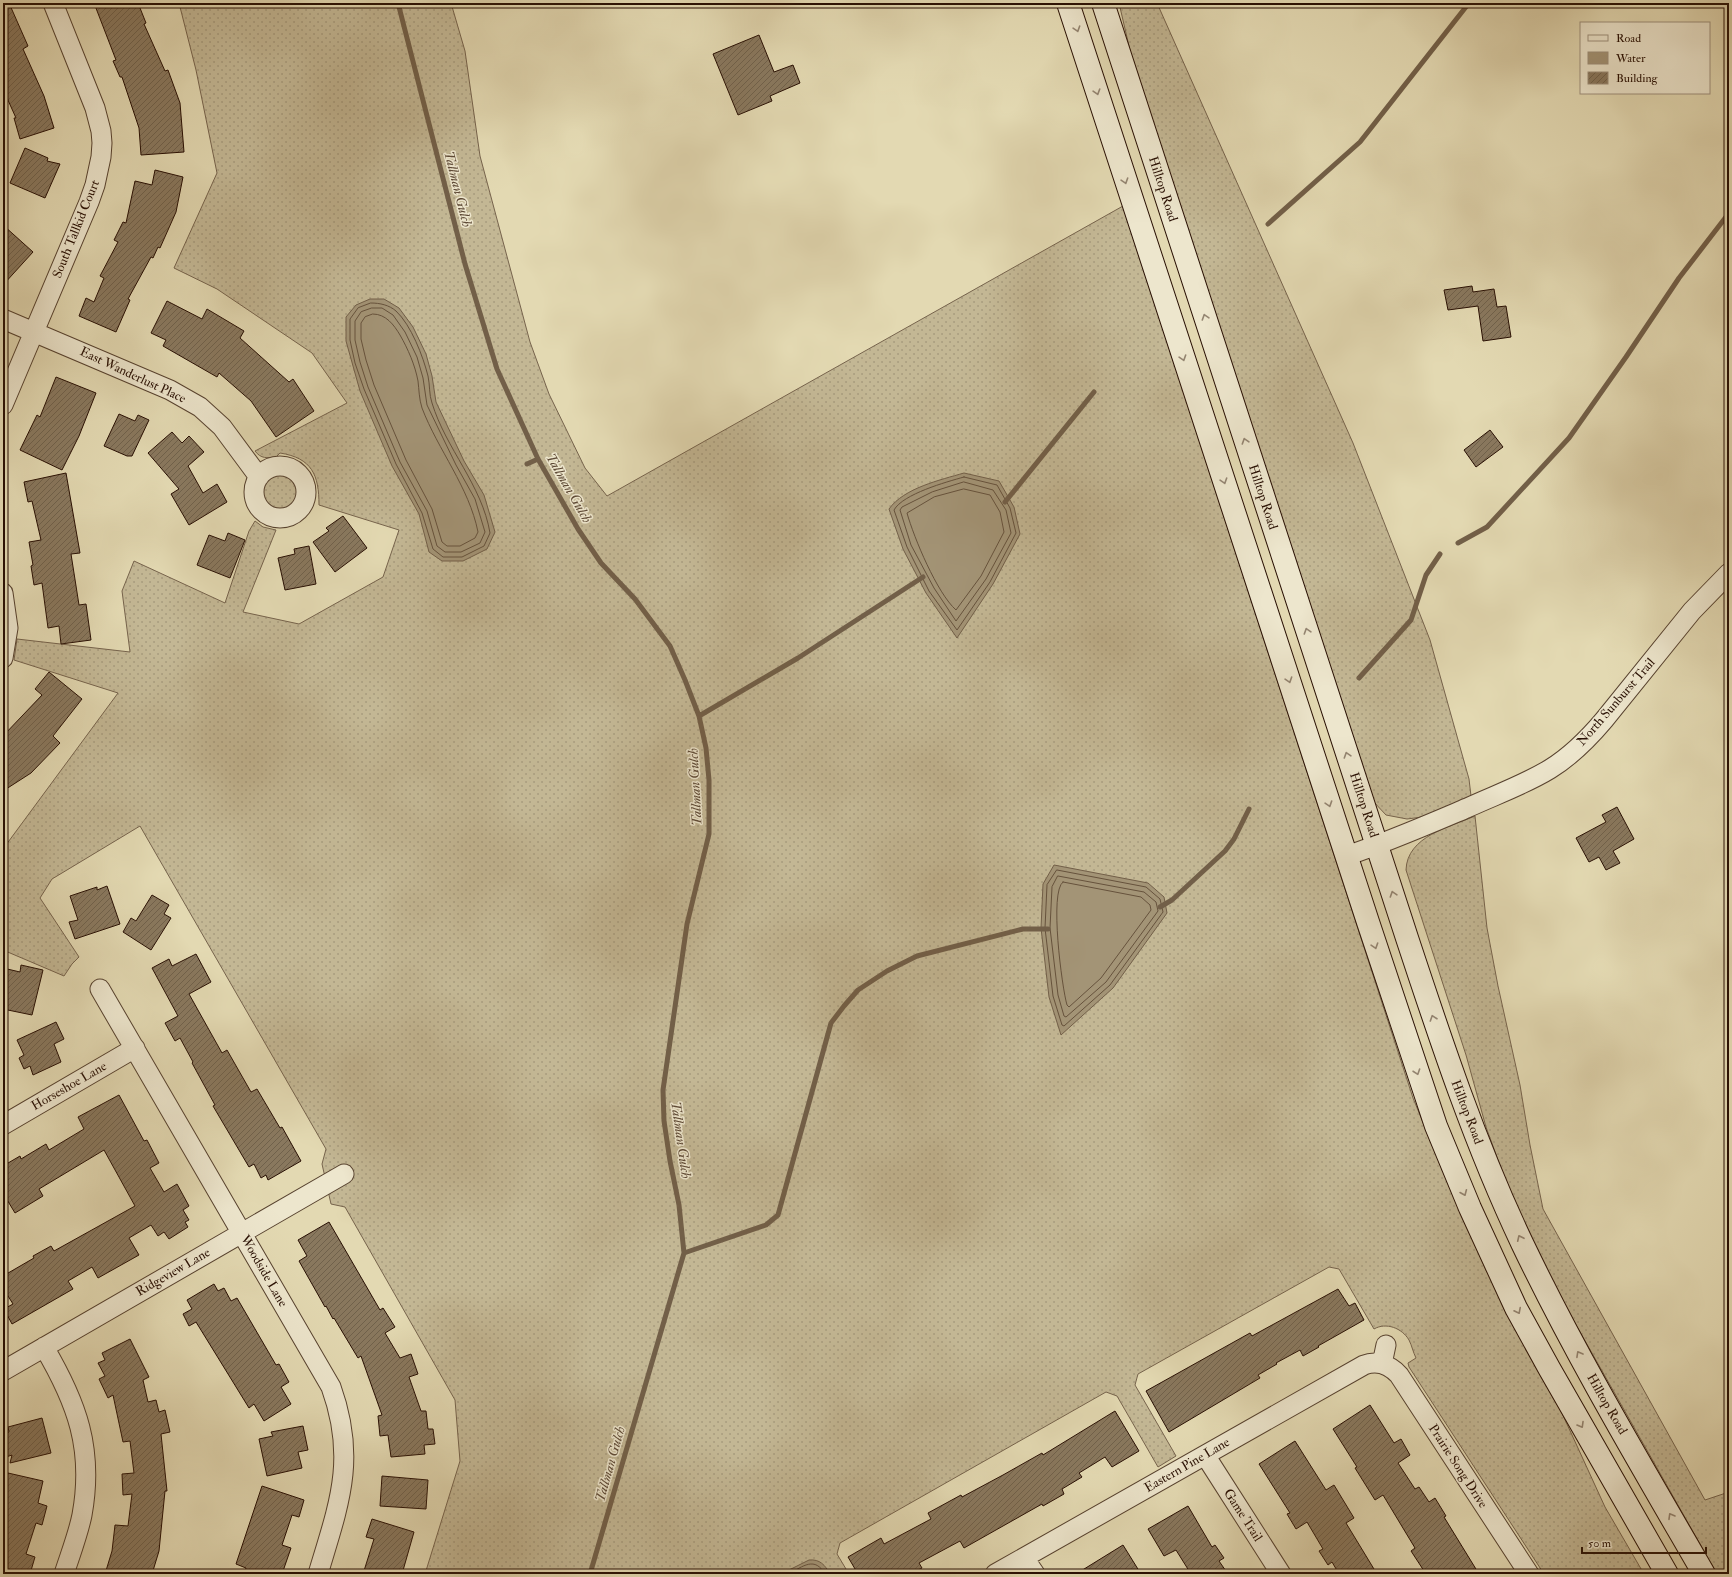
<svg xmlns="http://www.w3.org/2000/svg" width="1732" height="1577" font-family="'IM FELL Double Pica',serif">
<defs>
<pattern id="grass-dots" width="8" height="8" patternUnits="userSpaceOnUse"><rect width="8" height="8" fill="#c3b794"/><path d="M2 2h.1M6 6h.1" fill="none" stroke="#a89c7e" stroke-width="1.8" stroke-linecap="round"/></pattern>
<pattern id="building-hatch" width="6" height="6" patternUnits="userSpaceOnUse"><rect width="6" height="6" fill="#89785e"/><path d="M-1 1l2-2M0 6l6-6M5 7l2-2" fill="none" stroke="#70614b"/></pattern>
</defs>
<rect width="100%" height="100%" fill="#e3d9b2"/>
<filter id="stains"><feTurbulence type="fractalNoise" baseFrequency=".005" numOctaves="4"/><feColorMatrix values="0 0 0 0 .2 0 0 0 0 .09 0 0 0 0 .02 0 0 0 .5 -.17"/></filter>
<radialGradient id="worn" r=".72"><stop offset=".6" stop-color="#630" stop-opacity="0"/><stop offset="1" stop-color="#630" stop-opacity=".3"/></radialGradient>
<path fill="url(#grass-dots)" stroke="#76634c" d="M179,3H451L465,51L480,156L530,342L549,394L585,468L607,496L1123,206L1413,1098L1449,1186L1486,1270L1561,1411L1605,1507L1644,1574H1544L1409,1367L1408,1363L1416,1358C1413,1352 1412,1346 1409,1340C1402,1328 1386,1322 1374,1329L1339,1269L1329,1267L1138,1374L1135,1385L1176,1456L1158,1467L1117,1396L1106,1392L840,1543L837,1554L849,1574H425L460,1461L455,1400L345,1207L331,1204L322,1164L326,1149L140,826L52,879L40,898L79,957L72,964L64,976L3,950V849L118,693L14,660L17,639L130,652L122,591L134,561L225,603L249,531L255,521L263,527L276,530L243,612L299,624L383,577L399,530L319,505C319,475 312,458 280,453L276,457C267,458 261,459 255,451L347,403L312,353L217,289L174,268L217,173L196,70Z
M1119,3H1157L1353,443L1430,640L1469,779L1471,796L1422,817L1407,819L1386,815L1372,800L1132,59Z
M261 492a19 19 0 1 1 38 0a19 19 0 1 1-38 0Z
M1475,816L1487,928L1498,986L1520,1085L1530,1145L1543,1209L1705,1500L1729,1492V1574H1717L1567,1309L1536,1249L1505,1179L1486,1127L1466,1055L1406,870C1407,836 1450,827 1475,816Z"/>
<path fill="#a39476" stroke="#725f48" d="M370,299H384L399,308L413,327L426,354L432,376L436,402L464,461L484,495L495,532L487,549L463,561H442L429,552L419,514L392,466L360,391L346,341V317L356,305Z
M964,473L999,481L1014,507L1020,534L993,584L957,638L926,593L903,549L889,509C904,488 940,480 964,473Z
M1054,865L1148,883L1164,897L1167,913L1113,988L1061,1035L1049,997L1041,928L1043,884Z
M809,1560C820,1559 825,1565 830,1574H781Z"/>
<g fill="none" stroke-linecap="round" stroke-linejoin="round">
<path stroke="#66523c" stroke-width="1" d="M371,303C380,303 389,305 396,311C411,325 423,356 428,376C430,385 429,395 432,403C446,449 482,485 490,533L484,546L462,557H443L433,549L422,513L396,464L364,389L355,363L350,340V319L358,308Z
M372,308H382L393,315L405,332L417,357L423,378L427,405L456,465L475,499L485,532L480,543L461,552H445L437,546L427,511L400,462L368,387L360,362L355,340V321L361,312Z
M373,314C386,314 394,325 400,335C408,349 415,365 418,381C419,389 419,399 422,408C438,450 469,487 478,532L475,538L460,546H447L442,542L432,509L406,460L374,385L366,360L361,339V323L365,317Z
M964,477L997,485L1010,508L1016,533L990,582L957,630L929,591L907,547L894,510C903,494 946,482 964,477Z
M964,482L993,490L1006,510L1011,533L986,579L956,621L934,588L911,545L900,510L902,507L932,492Z
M964,489L990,495L1000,512L1004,532L981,576L956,610C937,593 914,538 907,513L934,497Z
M1057,870L1146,887L1160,899L1163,912L1110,985L1064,1026L1062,1025L1053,996L1045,928L1047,885Z
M1058,876L1144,892L1156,902L1158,911L1106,982L1066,1017L1064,1016L1058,995L1050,928L1052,887Z
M1063,882L1141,897L1150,905L1151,910L1101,978L1069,1007L1067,1005C1062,988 1049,891 1063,882Z
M789,1574C803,1566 815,1556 825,1574"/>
<path stroke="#725f48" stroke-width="5" d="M398,3L465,264L497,369L538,459L578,529L601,563L635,599L670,646L685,680L699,716L706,748L709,780V834L687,924L663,1090L664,1121L670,1161L679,1205L684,1253L590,1574
M1268,224L1360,142L1469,3
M527,464L538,459
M1005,502L1094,392
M1458,543L1487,527L1569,438L1626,357L1679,278L1729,213
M1359,678L1411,620L1426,575L1440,554
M699,716L798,658L923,577
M1160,907L1172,900L1225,851L1234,839L1249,809
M684,1253L766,1225L778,1215L831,1023L844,1006L858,990L887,971L917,956L1023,929H1048"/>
</g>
<path fill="url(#building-hatch)" stroke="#280f03" d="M3,3H9L28,46L23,49L44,96L54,128L20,139L14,118H16L3,89Z
M94,3H138L146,23L144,24L165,71L168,70L180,103L184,152L141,155L139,128L122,77H120L113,61L116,60Z
M759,35L774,72L793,65L800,83L770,96L772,101L738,115L713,54Z
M25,148L48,158L47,161L60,164L45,198L10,183Z
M155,170L183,177L176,212L160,248L158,247L153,258L151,257L128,299L130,300L116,332L79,316L86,298L94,302L104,278L100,276L118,242L114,240L123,222L126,223L135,181L152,185Z
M3,225L33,252L3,285Z
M1472,286L1473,292L1494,289L1497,307L1506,306L1511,337L1483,341L1478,306L1448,310L1444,290Z
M167,301L202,319L207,309L244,331L240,338L289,382L293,379L314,411L276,437L251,401L219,373L217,377L163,346L166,340L151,333Z
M56,377L96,393L79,436L62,470L20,450L37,415L40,417Z
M119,414L135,421L138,415L149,420L132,456H127L104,446Z
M1490,430L1503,447L1476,467L1464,450Z
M172,432L182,443L189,436L204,452L188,466L203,493L217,484L227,502L189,525L171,494L179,489L148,453Z
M66,473L80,553L71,554L79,605L86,604L91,640L61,644L59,626L48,628L42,583L34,585L31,566L33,565L29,542L41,540L32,501L28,502L24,482Z
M343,516L367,548L335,572L313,542L329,531L326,528Z
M228,533L245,540L230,578L197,565L209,535L225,541Z
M309,546L316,584L285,590L278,558L295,554L294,549Z
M49,672L82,699L53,736L60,743L31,773L3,791V736L42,695L35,689Z
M1617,807L1634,839L1613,851L1620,863L1606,870L1599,857L1589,862L1576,838L1606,822L1602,815Z
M107,886L120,924L75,939L69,922L78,920L70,896L97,887V890Z
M152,895L169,905L164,914L171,918L151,950L123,932L131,918L136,921Z
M196,954L211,982L189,994L222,1053L227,1050L251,1092L257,1089L280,1128L282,1127L301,1161L268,1180L266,1175L261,1178L254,1164L249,1167L213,1106L215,1105L192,1063L193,1062L180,1038L175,1041L165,1023L178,1016L152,968L169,959L172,966Z
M21,965L43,970L32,1015L3,1009V968L20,972Z
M56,1022L64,1039L54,1044L61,1062L33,1075L30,1066L24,1069L19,1058L24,1055L17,1040Z
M119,1095L144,1141L147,1140L159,1163L150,1168L164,1192L177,1184L189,1206L183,1210L189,1220L185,1222L188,1227L169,1239L164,1232L158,1236L151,1225L129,1238L139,1255L98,1278L92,1267L68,1281L73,1289L12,1324L4,1309L13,1304L3,1288V1276L34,1258L33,1256L51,1246L54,1251L135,1206L104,1150L39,1189L43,1196L15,1213L3,1193V1166L20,1156L21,1159L46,1144L49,1150L84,1129L78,1117Z
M329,1222L380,1310L383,1308L395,1327L385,1333L400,1358L411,1354L418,1374L409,1377L421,1411H426L428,1429H433L435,1444L424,1445L425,1454L391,1457L388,1435L380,1436L378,1416L382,1415L361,1356L358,1358L334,1318L333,1319L326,1306L325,1307L299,1261L307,1256L298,1240Z
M214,1284L218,1291L224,1288L231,1301L237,1298L276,1365L279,1364L289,1382L281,1387L291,1404L264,1421L254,1404L249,1408L196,1322L189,1326L183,1314L192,1309L187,1300Z
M1338,1289L1349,1306L1355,1303L1364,1320L1318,1346L1319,1347L1303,1356L1300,1350L1276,1363L1277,1364L1258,1375L1260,1378L1169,1432L1146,1391L1250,1333L1252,1336Z
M130,1339L149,1377L143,1380L148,1402L156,1400L159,1412L165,1410L170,1432L161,1434L167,1491H165L159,1551L152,1574H105L112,1551L115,1525L128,1526L132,1494L123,1495L122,1474L134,1473L130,1441L123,1442L113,1395L108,1398L99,1379L105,1376L98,1363L105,1360L102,1353Z
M1370,1405L1394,1443L1401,1439L1410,1455L1398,1463L1415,1489L1419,1487L1429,1502L1435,1498L1446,1516L1444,1517L1479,1574H1426L1411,1551L1415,1548L1383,1495L1375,1500L1355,1468L1357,1467L1333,1429Z
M1115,1411L1139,1451L1112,1467L1105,1457L1079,1473L1082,1477L1062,1489L1064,1494L1043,1506L1042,1504L964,1548L960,1541L919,1563L922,1568L910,1574H858L848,1557L881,1538L884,1544L931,1519L928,1513L961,1495L962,1497L1003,1475L1042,1453L1043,1455Z
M42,1418L51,1453L10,1463L12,1455L3,1458V1434L9,1432L8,1427Z
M303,1426L308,1450L298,1452L302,1468L267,1476L259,1439L273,1436L271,1432Z
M1295,1441L1326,1490L1334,1485L1354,1518L1346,1523L1377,1574H1339L1332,1562L1328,1565L1319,1551L1323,1549L1307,1522L1296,1529L1287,1514L1290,1513L1259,1464Z
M8,1473L43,1481L38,1503L47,1506L42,1525L36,1523L26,1554L35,1557L30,1574H19L3,1569V1494Z
M382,1476L428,1480L426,1509L380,1506Z
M262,1486L304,1500L299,1517L292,1515L282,1545L291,1548L282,1574H244L246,1568L236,1564Z
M1188,1506L1212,1547L1215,1545L1224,1558L1219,1561L1228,1574H1191L1176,1550L1164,1556L1148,1529Z
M372,1519L414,1532L402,1574H363L374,1539L366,1537Z
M1123,1545L1141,1574H1076Z"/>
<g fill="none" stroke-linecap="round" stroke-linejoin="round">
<g stroke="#57422f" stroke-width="21">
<path id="minor" d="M3,319L170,390L200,407L222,427L259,477
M3,405L89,202L95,185L101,157L102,143L101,131L95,108L53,3
M254 492a26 26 0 1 1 52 0a26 26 0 1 1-52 0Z
M3,593L8,628L3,658
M1346,856C1388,842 1427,825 1467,808C1495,795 1524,785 1550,769C1571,756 1588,739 1604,720L1692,611L1729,573
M100,989L331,1387C357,1459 339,1504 318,1574
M3,1125L135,1048
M44,1347C77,1403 94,1449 82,1515C78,1535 70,1555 64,1574
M1382,1364L1386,1345
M3,1371L344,1174
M1205,1455L1281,1574
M1024,1558L1035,1574
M995,1574L1364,1365C1377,1360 1390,1365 1399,1375L1529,1574"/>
</g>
<g stroke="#280f03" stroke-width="24">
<path id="secondary" d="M1068,3L1368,922L1436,1126L1470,1208L1516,1308L1549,1368L1667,1574
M1103,3L1407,938C1441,1041 1475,1144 1522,1243C1576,1356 1641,1465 1704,1574"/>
</g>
<use href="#minor" stroke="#ede6cd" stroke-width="19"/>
<use href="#secondary" stroke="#ede6cd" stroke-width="22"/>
</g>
<defs><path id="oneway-chevron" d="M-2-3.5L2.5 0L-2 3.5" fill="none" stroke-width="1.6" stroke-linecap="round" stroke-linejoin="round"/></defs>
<g stroke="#948572">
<use href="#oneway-chevron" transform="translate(1077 29) rotate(72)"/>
<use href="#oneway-chevron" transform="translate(1097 92) rotate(73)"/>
<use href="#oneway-chevron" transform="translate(1125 181) rotate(72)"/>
<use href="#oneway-chevron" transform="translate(1205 317) rotate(-108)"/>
<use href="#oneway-chevron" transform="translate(1183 358) rotate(72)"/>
<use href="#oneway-chevron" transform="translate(1245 441) rotate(-108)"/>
<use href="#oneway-chevron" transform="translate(1224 481) rotate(72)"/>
<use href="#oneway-chevron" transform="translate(1307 631) rotate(-108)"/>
<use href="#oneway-chevron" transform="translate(1289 680) rotate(72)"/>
<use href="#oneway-chevron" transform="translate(1347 755) rotate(-108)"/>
<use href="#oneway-chevron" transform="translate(1329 804) rotate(72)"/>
<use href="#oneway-chevron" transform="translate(1393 894) rotate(-108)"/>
<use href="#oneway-chevron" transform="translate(1375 946) rotate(72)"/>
<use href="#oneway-chevron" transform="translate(1433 1018) rotate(-109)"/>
<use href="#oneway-chevron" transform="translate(1417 1072) rotate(71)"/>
<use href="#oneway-chevron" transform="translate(1464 1193) rotate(67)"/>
<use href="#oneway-chevron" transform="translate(1520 1238) rotate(-115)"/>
<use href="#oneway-chevron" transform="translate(1518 1311) rotate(63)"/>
<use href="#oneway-chevron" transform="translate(1579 1354) rotate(-119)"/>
<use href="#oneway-chevron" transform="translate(1581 1425) rotate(60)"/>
<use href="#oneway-chevron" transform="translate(1671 1516) rotate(-120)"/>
</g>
<g text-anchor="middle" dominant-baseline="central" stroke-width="3" stroke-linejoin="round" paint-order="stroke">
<g font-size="13" fill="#280f03" stroke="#ede6cd">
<text transform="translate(1163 189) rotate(72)">Hilltop Road</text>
<text transform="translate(76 229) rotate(-68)">South Tallkid Court</text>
<text transform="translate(133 375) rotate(25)">East Wanderlust Place</text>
<text transform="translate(1263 497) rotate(72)">Hilltop Road</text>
<text transform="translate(1616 702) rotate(-49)">North Sunburst Trail</text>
<text transform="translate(1364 805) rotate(72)">Hilltop Road</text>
<text transform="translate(69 1086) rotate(-30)">Horseshoe Lane</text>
<text transform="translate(1467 1112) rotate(69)">Hilltop Road</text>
<text transform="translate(264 1271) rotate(60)">Woodside Lane</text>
<text transform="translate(173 1272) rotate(-30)">Ridgeview Lane</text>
<text transform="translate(1607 1404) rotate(60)">Hilltop Road</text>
<text transform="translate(1187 1465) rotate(-30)">Eastern Pine Lane</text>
<text transform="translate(1458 1466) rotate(57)">Prairie Song Drive</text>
<text transform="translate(1243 1515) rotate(57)">Game Trail</text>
</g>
<g font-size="14" font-style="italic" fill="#5f4b37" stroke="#ede6cd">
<text transform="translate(458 189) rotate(76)">Tallman Gulch</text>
<text transform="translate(569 488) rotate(60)">Tallman Gulch</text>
<text transform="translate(695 787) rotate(-93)">Tallman Gulch</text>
<text transform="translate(681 1140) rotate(82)">Tallman Gulch</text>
<text transform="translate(610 1464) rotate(-74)">Tallman Gulch</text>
</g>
</g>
<rect width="1732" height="1577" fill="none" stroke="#e3d9b2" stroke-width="16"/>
<rect x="4" y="4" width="1724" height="1569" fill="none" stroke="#280f03" stroke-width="2"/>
<rect x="8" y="8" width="1716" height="1561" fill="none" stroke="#280f03"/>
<rect x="1580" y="22" width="130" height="72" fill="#ede6cd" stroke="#9e907c"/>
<rect x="1588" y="35" width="20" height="6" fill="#ede6cd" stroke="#9e907c"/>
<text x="1616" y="42" font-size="12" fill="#280f03">Road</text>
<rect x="1588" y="52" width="20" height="12" fill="#a39476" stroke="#9e907c"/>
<text x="1616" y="62" font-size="12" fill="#280f03">Water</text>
<rect x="1588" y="72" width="20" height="12" fill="url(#building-hatch)" stroke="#9e907c"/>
<text x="1616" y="82" font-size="12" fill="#280f03">Building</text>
<path d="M1582 1547v6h124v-6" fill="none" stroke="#280f03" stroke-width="2"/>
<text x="1588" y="1547" font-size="12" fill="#280f03" stroke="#ede6cd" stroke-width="3" paint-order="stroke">50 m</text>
<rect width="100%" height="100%" filter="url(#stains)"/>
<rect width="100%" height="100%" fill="url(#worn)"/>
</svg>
